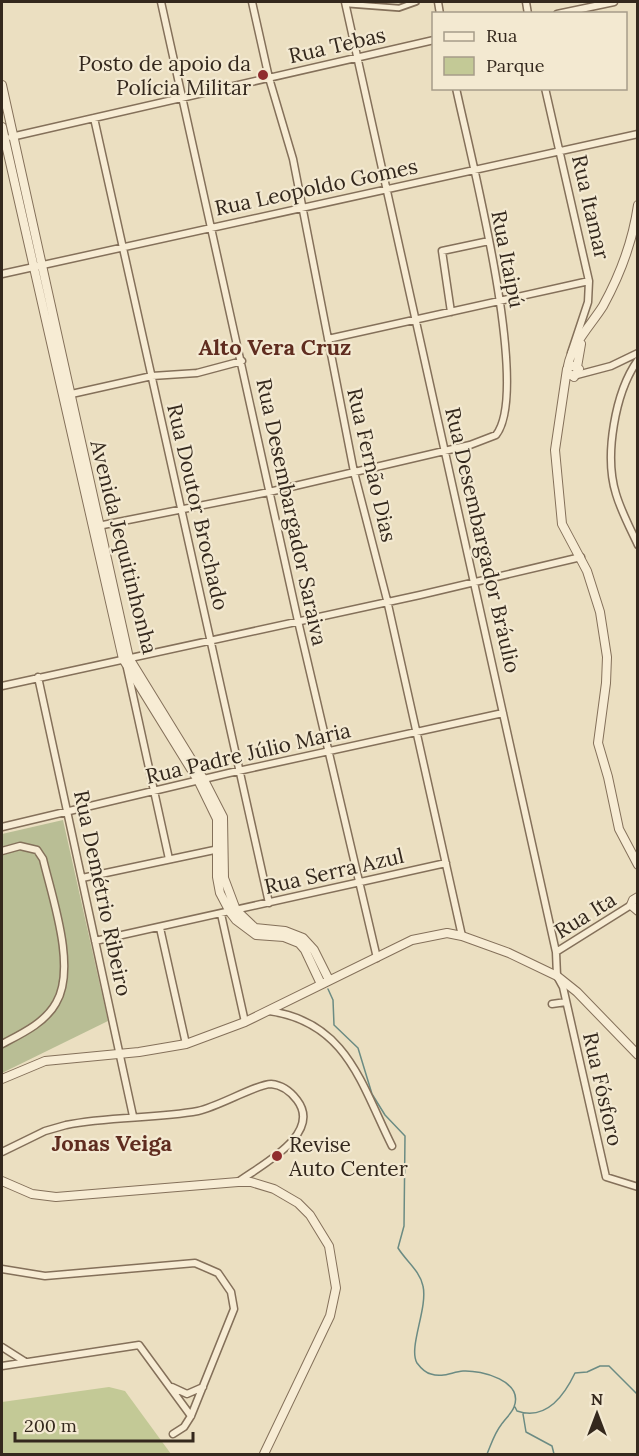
<svg xmlns="http://www.w3.org/2000/svg" width="639" height="1456" font-family="Lora,serif">
<rect width="100%" height="100%" fill="#ebdfc1"/>
<path fill="#c3c996" d="M109,1387L125,1391L171,1454H2V1402Z"/>
<path fill="#b9be95" d="M63,820L108,1021L2,1073V834Z"/>
<g fill="none" stroke-linecap="round" stroke-linejoin="round">
<path stroke="#6b8b83" stroke-width="1.5" d="M328,989L333,1000L334,1025L358,1048L372,1094L385,1115L405,1136L404,1226L398,1248C406,1261 420,1271 423,1286C428,1308 408,1348 417,1363C420,1367 426,1373 431,1374C442,1378 452,1372 463,1371C482,1370 524,1381 514,1407C512,1413 504,1420 501,1425C494,1434 491,1445 487,1454
M515,1407L517,1411C546,1421 564,1396 575,1373L587,1372L600,1366H609L638,1395
M523,1414L526,1432L552,1446L554,1454"/>
<g stroke="#84705a" stroke-width="8">
<path id="pedestrian" d="M346,4L399,8L416,2"/>
</g>
<g stroke="#84705a" stroke-width="9">
<path id="minor" d="M161,2L298,621L377,958
M252,2L269,78L293,159L354,472L387,600L462,936
M345,2L556,952L557,976L563,987L606,1177L638,1187
M438,2L440,14
M526,2L528,14
M557,14L614,2
M545,88L589,281L588,302L571,353
M94,118L269,903
M11,137L434,40
M2,274L638,134
M451,312L442,251L489,241
M328,339L589,281
M638,360C615,392 604,456 616,494C621,511 630,528 638,545
M577,375L611,366L638,353
M67,395L152,376L197,373L242,361
M98,526L269,492L470,445L496,435C532,390 469,150 456,88
M127,668L169,859
M38,677L133,1116
M2,686L420,595L581,557
M2,827L229,773L503,713
M2,851L20,846L37,850L43,859C52,897 77,968 56,1003C45,1023 21,1034 2,1044
M82,878L219,849
M221,914L245,1022
M160,928L186,1044
M95,941L446,863
M556,952L631,905
M552,1004L566,1002
M269,1011C347,1022 361,1084 392,1146
M2,1152L45,1131L66,1125C109,1116 155,1119 198,1111C218,1107 257,1084 271,1084C282,1085 291,1092 297,1100C323,1134 261,1165 238,1182
M2,1269L45,1276L195,1263L218,1273L231,1292L234,1309L191,1416L184,1427L173,1434
M2,1347L24,1361
M2,1366L139,1345L191,1416
M172,1387L187,1394L203,1387"/>
</g>
<g stroke="#84705a" stroke-width="10">
<path id="tertiary" d="M2,85L129,658L204,780L223,817L224,878L236,910L255,928L285,931L303,938L314,950L329,980
M2,127L123,659L199,782L217,819V877L220,893L230,912L236,920L256,935L284,937L299,943L305,950L321,984
M568,366C572,344 591,325 603,306C620,275 633,240 638,205
M577,367L581,344
M567,372L574,377L579,369L571,365L567,369L555,450L562,524L587,571L600,612L607,657L606,683L598,743L608,777L619,829L638,865
M638,897L633,900L631,905L638,911
M2,1079L45,1061L139,1052L186,1044L245,1022L412,940L447,933L462,936L509,953L557,976L577,992L638,1055
M2,1181L32,1194L56,1197L238,1182H251L274,1189L298,1203L310,1215L329,1246L336,1288L330,1316L264,1454"/>
</g>
<use href="#pedestrian" stroke="#f7ecd4" stroke-width="4.5"/>
<use href="#minor" stroke="#f7ecd4" stroke-width="6"/>
<use href="#tertiary" stroke="#f7ecd4" stroke-width="8"/>
</g>
<g fill="#902d2e" stroke="#f3e9d1" stroke-width="2">
<circle cx="263" cy="75" r="6"/>
<circle cx="277" cy="1156" r="6"/>
</g>
<g text-anchor="middle" dominant-baseline="central" stroke-width="4.5" stroke-linejoin="round" paint-order="stroke">
<g font-size="21" fill="#34281d" stroke="#f3e9d1">
<text transform="translate(337 45) rotate(-13)">Rua Tebas</text>
<text transform="translate(316 187) rotate(-12)">Rua Leopoldo Gomes</text>
<text transform="translate(591 207) rotate(77)">Rua Itamar</text>
<text transform="translate(508 259) rotate(79)">Rua Itaipú</text>
<text transform="translate(372 465) rotate(77)">Rua Fernão Dias</text>
<text transform="translate(198 507) rotate(77)">Rua Doutor Brochado</text>
<text transform="translate(292 512) rotate(78)">Rua Desembargador Saraiva</text>
<text transform="translate(483 540) rotate(77)">Rua Desembargador Bráulio</text>
<text transform="translate(124 547) rotate(76)">Avenida Jequitinhonha</text>
<text transform="translate(248 753) rotate(-13)">Rua Padre Júlio Maria</text>
<text transform="translate(334 871) rotate(-13)">Rua Serra Azul</text>
<text transform="translate(103 893) rotate(78)">Rua Demétrio Ribeiro</text>
<text transform="translate(585 915) rotate(-32)">Rua Ita</text>
<text transform="translate(603 1089) rotate(77)">Rua Fósforo</text>
</g>
<g font-size="21" fill="#34281d" stroke="#f3e9d1" text-anchor="end">
<text x="251" y="63">Posto de apoio da<tspan x="251" dy="24">Polícia Militar</tspan></text>
<text x="289" y="1144" text-anchor="start">Revise<tspan x="289" dy="24">Auto Center</tspan></text>
</g>
<g font-size="22" font-weight="bold" fill="#5f2c1f" stroke="#f3e9d1">
<text x="275" y="347">Alto Vera Cruz</text>
<text x="112" y="1143">Jonas Veiga</text>
</g>
</g>
<rect width="639" height="1456" fill="none" stroke="#34281d" stroke-width="6"/>
<rect x="432" y="12" width="195" height="78" fill="#f3e9d1" stroke="#a79c89" stroke-width="1.5"/>
<rect x="444" y="32" width="30" height="9" fill="#f7ecd4" stroke="#a79c89" stroke-width="1.5"/>
<text x="486" y="42" font-size="18" fill="#34281d">Rua</text>
<rect x="444" y="57" width="30" height="18" fill="#c3c996" stroke="#a79c89" stroke-width="1.5"/>
<text x="486" y="72" font-size="18" fill="#34281d">Parque</text>
<g transform="translate(597 1414)" stroke="#f3e9d1" stroke-width="4.5" paint-order="stroke">
<path d="M0-4.5L10 22L0 15L-10 22Z" fill="#34281d"/>
<text y="-9" font-size="16" font-weight="bold" text-anchor="middle" fill="#34281d">N</text>
</g>
<path d="M15 1432v9h178v-9" fill="none" stroke="#34281d" stroke-width="3"/>
<text x="24" y="1432" font-size="18" fill="#34281d" stroke="#f3e9d1" stroke-width="4.5" paint-order="stroke">200 m</text>
</svg>
